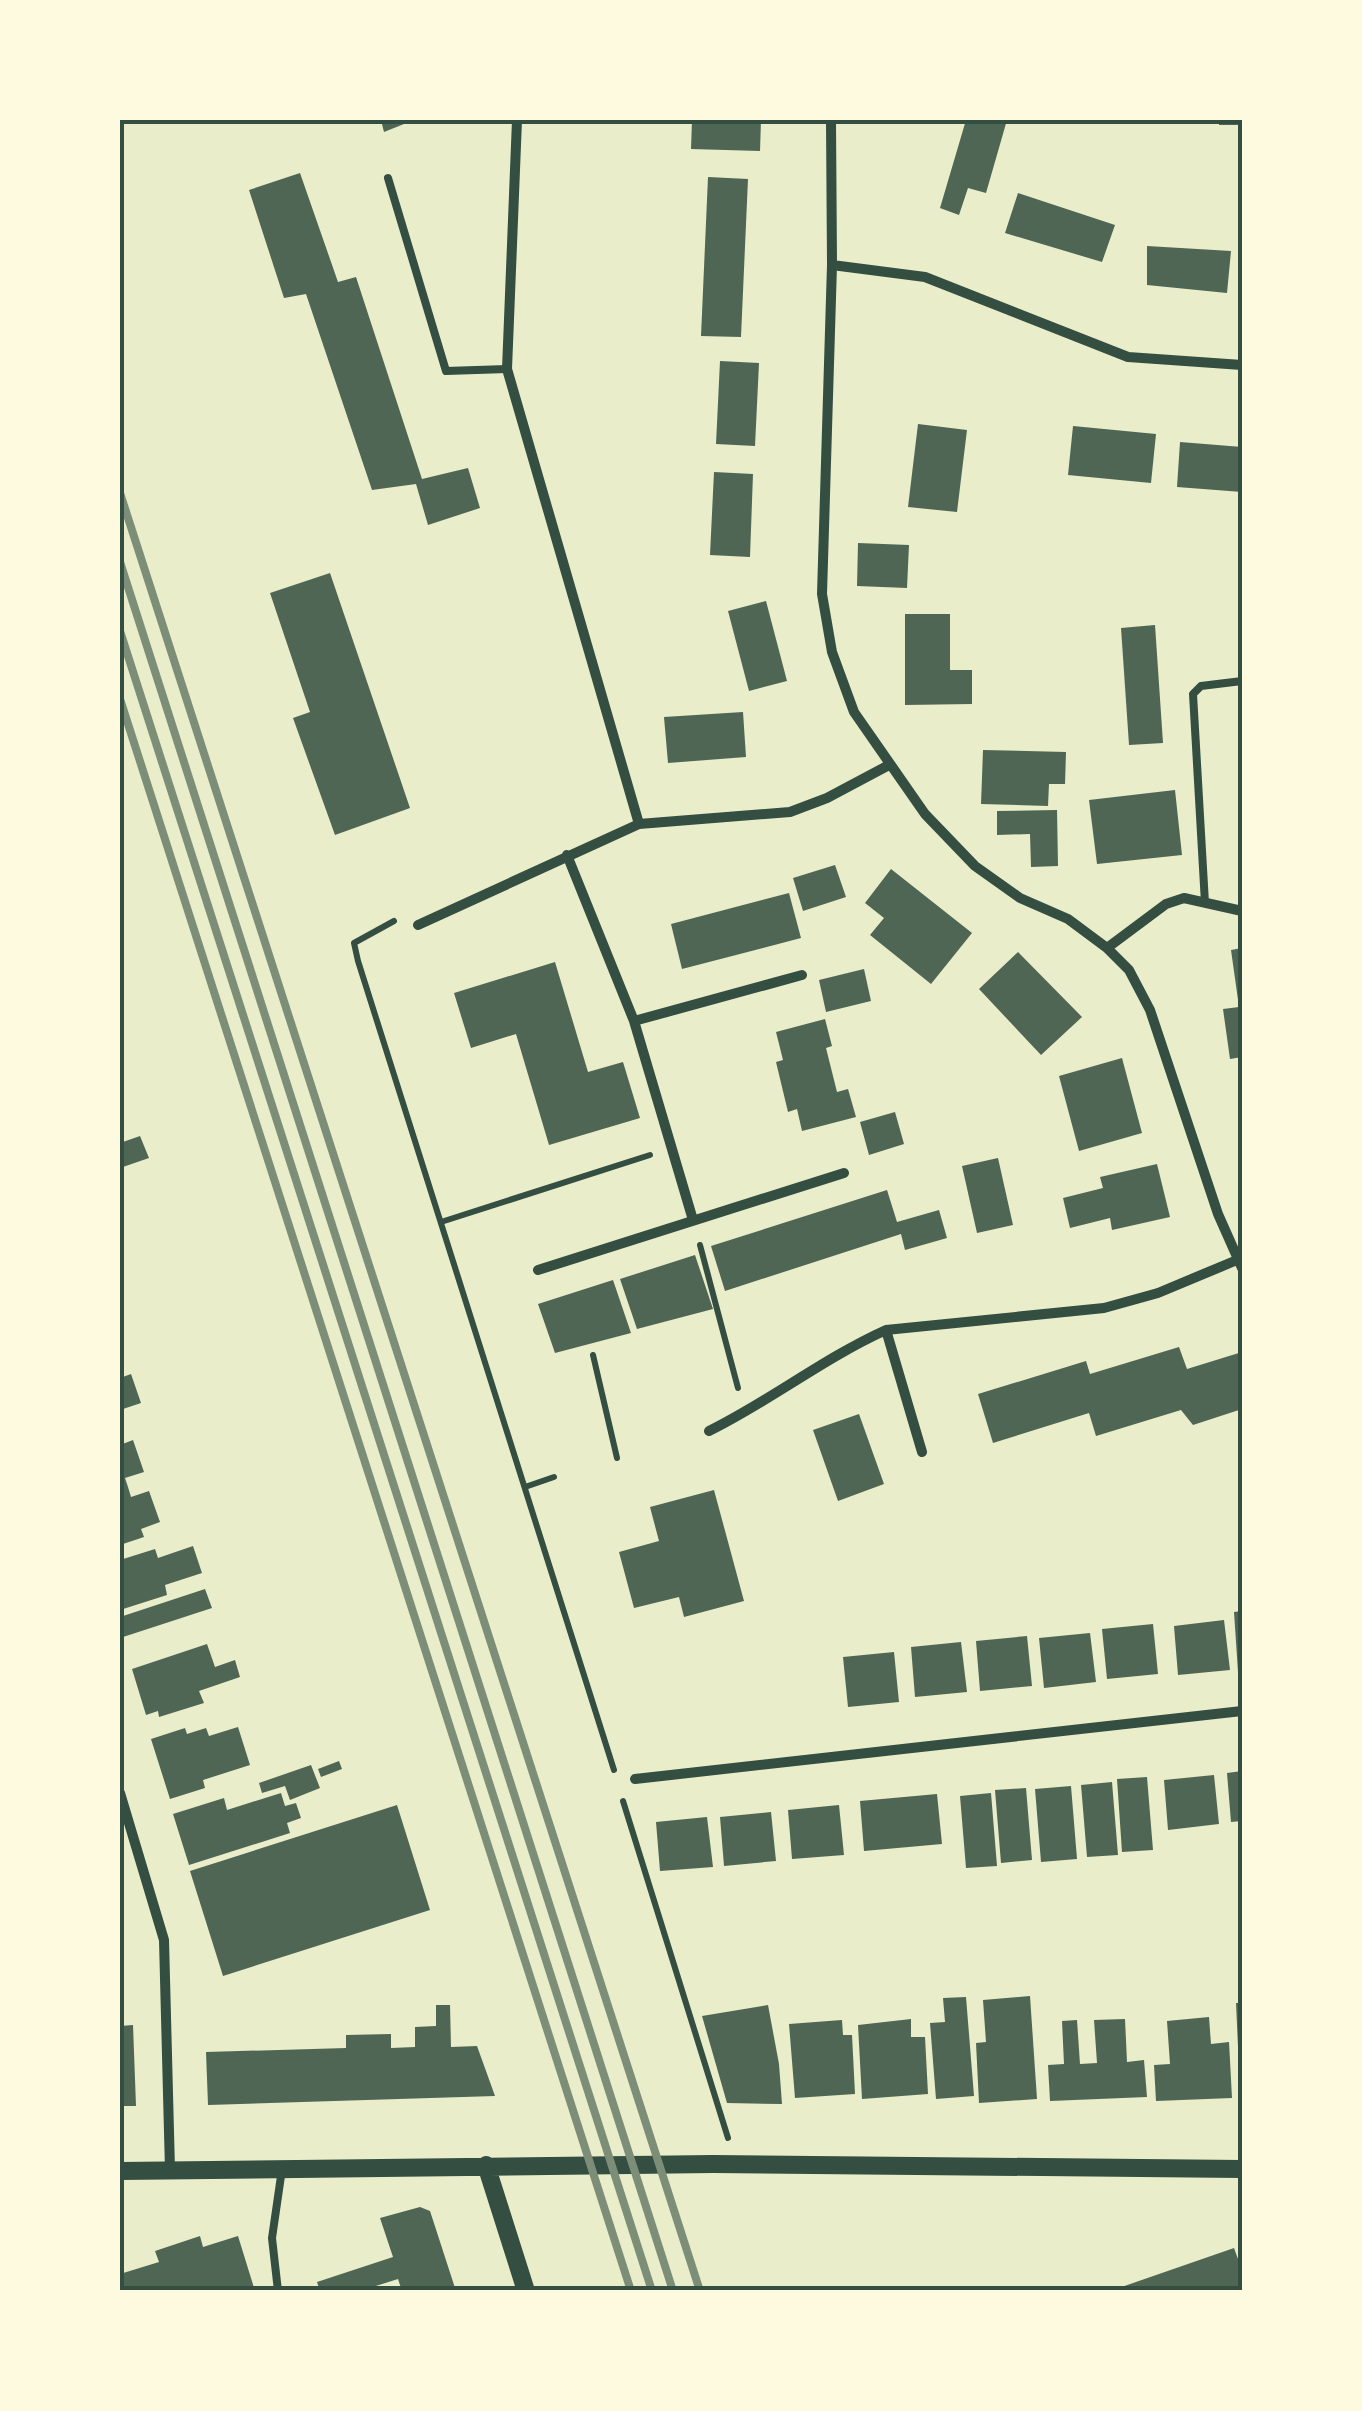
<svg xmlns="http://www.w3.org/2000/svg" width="1362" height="2411" font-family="Inter,sans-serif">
<rect width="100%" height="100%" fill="#e9edc9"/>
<path fill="#4f6655" d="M381,120H414L384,132Z
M692,120H761L760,151L691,149Z
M966,120H1007L986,193L968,188L959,215L940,208Z
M1219,120H1242V125H1219Z
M300,173L338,282L356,277L422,479L468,468L480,508L428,525L416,484L372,490L306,294L284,298L249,190Z
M708,177L748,179L741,337L701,336Z
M1018,193L1115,225L1102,262L1005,233Z
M1147,246L1231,251L1227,293L1147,285Z
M720,361L759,363L755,446L716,444Z
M918,424L967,430L957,512L908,507Z
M1073,426L1156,434L1151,483L1068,475Z
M1180,442L1242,447V492L1177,487Z
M714,472L753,474L750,557L710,555Z
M858,543L909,545L907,588L857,586Z
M330,573L410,808L335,835L293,718L310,712L270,593Z
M766,601L787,681L749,691L728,611Z
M905,614H950V670H972V704L905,705Z
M1155,625L1163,743L1129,745L1121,628Z
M743,712L746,757L668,763L664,717Z
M983,750L1066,752L1065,784H1049L1048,806L981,804Z
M1175,790L1182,855L1097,864L1089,800Z
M1057,810L1058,866L1031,867L1030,834L997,835V811Z
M835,865L846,897L803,911L793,878Z
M891,869L972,933L931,984L870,935L884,918L865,903Z
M789,893L801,938L682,969L671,924Z
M1242,948V1057L1230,1059L1223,1009L1239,1007L1231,950Z
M1018,952L1082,1017L1041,1055L979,989Z
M555,962L588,1072L623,1062L640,1118L549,1145L516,1034L471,1048L454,993Z
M864,969L871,1001L826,1012L819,980Z
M825,1019L832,1046L826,1048L837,1092L848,1089L856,1117L802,1131L797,1109L788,1112L776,1062L783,1060L776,1032Z
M1122,1058L1142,1133L1079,1151L1059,1076Z
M895,1112L904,1144L869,1155L860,1122Z
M140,1136L149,1158L120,1168V1143Z
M998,1158L1013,1225L977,1233L962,1166Z
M1157,1164L1170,1217L1112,1230L1110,1218L1070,1228L1063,1198L1103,1188L1100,1177Z
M887,1190L897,1222L939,1210L947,1238L905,1250L901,1234L725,1291L711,1246Z
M695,1255L713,1309L637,1329L620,1279Z
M613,1280L631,1333L555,1353L538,1304Z
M1179,1347L1187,1369L1242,1352V1409L1193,1425L1181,1410L1096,1436L1089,1413L993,1443L978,1394L1086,1361L1090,1374Z
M131,1374L141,1403L120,1410V1378Z
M859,1414L884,1484L838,1501L813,1430Z
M133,1440L144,1472L125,1478L128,1487L131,1497L149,1491L160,1522L141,1529L144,1537L120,1545V1445Z
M714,1490L744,1601L684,1617L679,1597L634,1608L619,1552L659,1541L650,1507Z
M193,1546L202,1573L165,1585L167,1595L120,1610V1560L155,1549L158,1558Z
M205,1589L212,1608L120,1638V1617Z
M1242,1611V1671L1238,1672L1234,1612Z
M1224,1620L1230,1670L1178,1675L1174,1626Z
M1153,1624L1158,1674L1107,1679L1102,1629Z
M1090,1633L1096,1682L1044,1688L1039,1638Z
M1027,1636L1032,1686L980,1691L976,1641Z
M961,1642L967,1692L915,1697L911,1647Z
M207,1644L215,1667L235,1660L240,1677L199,1691L204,1703L159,1717L158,1711L146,1715L132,1669Z
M894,1652L899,1702L848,1707L843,1657Z
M238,1727L250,1765L203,1780L205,1788L170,1799L151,1739L185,1728L187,1734L206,1728L209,1736Z
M339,1761L342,1769L321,1777L318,1769Z
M311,1765L320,1788L290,1800L285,1786L262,1793L259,1783Z
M1242,1771V1821L1231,1822L1227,1773Z
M1214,1775L1219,1824L1168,1830L1164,1780Z
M1147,1777L1153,1850L1122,1852L1117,1779Z
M1112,1782L1118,1855L1087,1857L1081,1785Z
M1071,1786L1077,1859L1041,1862L1035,1789Z
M1026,1788L1032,1860L1001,1863L995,1790Z
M281,1793L285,1806L296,1803L301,1818L287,1823L290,1833L189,1865L173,1814L224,1798L227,1810Z
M991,1793L997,1866L966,1868L960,1796Z
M937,1794L942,1844L864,1851L860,1801Z
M397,1805L430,1910L223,1976L190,1871Z
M839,1805L844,1855L792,1859L788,1810Z
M771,1812L776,1861L724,1866L720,1817Z
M707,1817L713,1867L660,1871L656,1822Z
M1030,1996L1037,2099L979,2103L976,2043L986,2042L983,2000Z
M966,1997L974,2096L936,2099L930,2023L945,2022L943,1998Z
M1236,2003H1242V2069H1239Z
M436,2005H450L451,2047L477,2046L495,2096L208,2105L206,2052L346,2048V2035L391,2034V2048L415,2047V2027L436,2026Z
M768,2005L779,2064L782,2104L727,2103L702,2016Z
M1209,2017L1211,2044L1229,2042L1232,2098L1156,2101L1154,2065L1170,2064L1167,2021Z
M911,2019V2037H925L928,2094L862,2099L858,2025Z
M1125,2019L1127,2062L1144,2060L1147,2097L1050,2101L1048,2065L1064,2064L1062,2021L1077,2020L1080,2064L1097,2063L1094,2020Z
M842,2020L843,2035H852L855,2094L795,2098L789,2024Z
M133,2025L136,2106H120V2026Z
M420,2207L430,2211L456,2291H402L398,2279L360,2291H320L317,2282L393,2257L380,2218Z
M200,2236L203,2247L238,2236L255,2291H124L120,2274L159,2262L155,2251Z
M1234,2248L1242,2270V2291H1110Z"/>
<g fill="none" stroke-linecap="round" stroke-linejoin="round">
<path stroke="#344e41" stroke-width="6" d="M394,921L354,943L358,961L614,1770
M441,1222L650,1155
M700,1245L738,1388
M593,1355L617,1458
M525,1487L554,1477
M623,1801L728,2138"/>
<path stroke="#344e41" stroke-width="8" d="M388,178L446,371L507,369
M1205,903L1193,694L1201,686L1242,681
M278,2291L272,2238L282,2169"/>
<path stroke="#344e41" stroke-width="10" d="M517,120L507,369L639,824
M831,120L832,265L822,594L832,652L854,712L925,814L975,866L1020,898L1068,919L1107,948L1129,970L1150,1010L1218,1214L1242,1268
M832,265L925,277L1128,357L1242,365
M567,855L634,1021L693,1220
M418,925L639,824L790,812L827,798L889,765
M1107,948L1166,904L1184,898L1242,911
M634,1021L802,975
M538,1270L844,1173
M886,1330L922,1452
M709,1431C770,1401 824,1358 886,1330L1104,1308L1158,1293L1237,1260
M635,1779L1242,1711
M120,1793L164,1940L170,2170"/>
<path stroke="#344e41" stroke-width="18" d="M486,2165L526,2291
M120,2171L713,2164L1242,2169"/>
<path stroke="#7c8e77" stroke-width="8" d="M120,493L700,2291
M120,562L673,2291
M120,631L652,2291
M120,699L631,2291"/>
</g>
<rect width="1362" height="2411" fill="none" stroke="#fefae0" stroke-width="245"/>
<rect x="122" y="122" width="1118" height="2166" fill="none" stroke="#344e41" stroke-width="4"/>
</svg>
